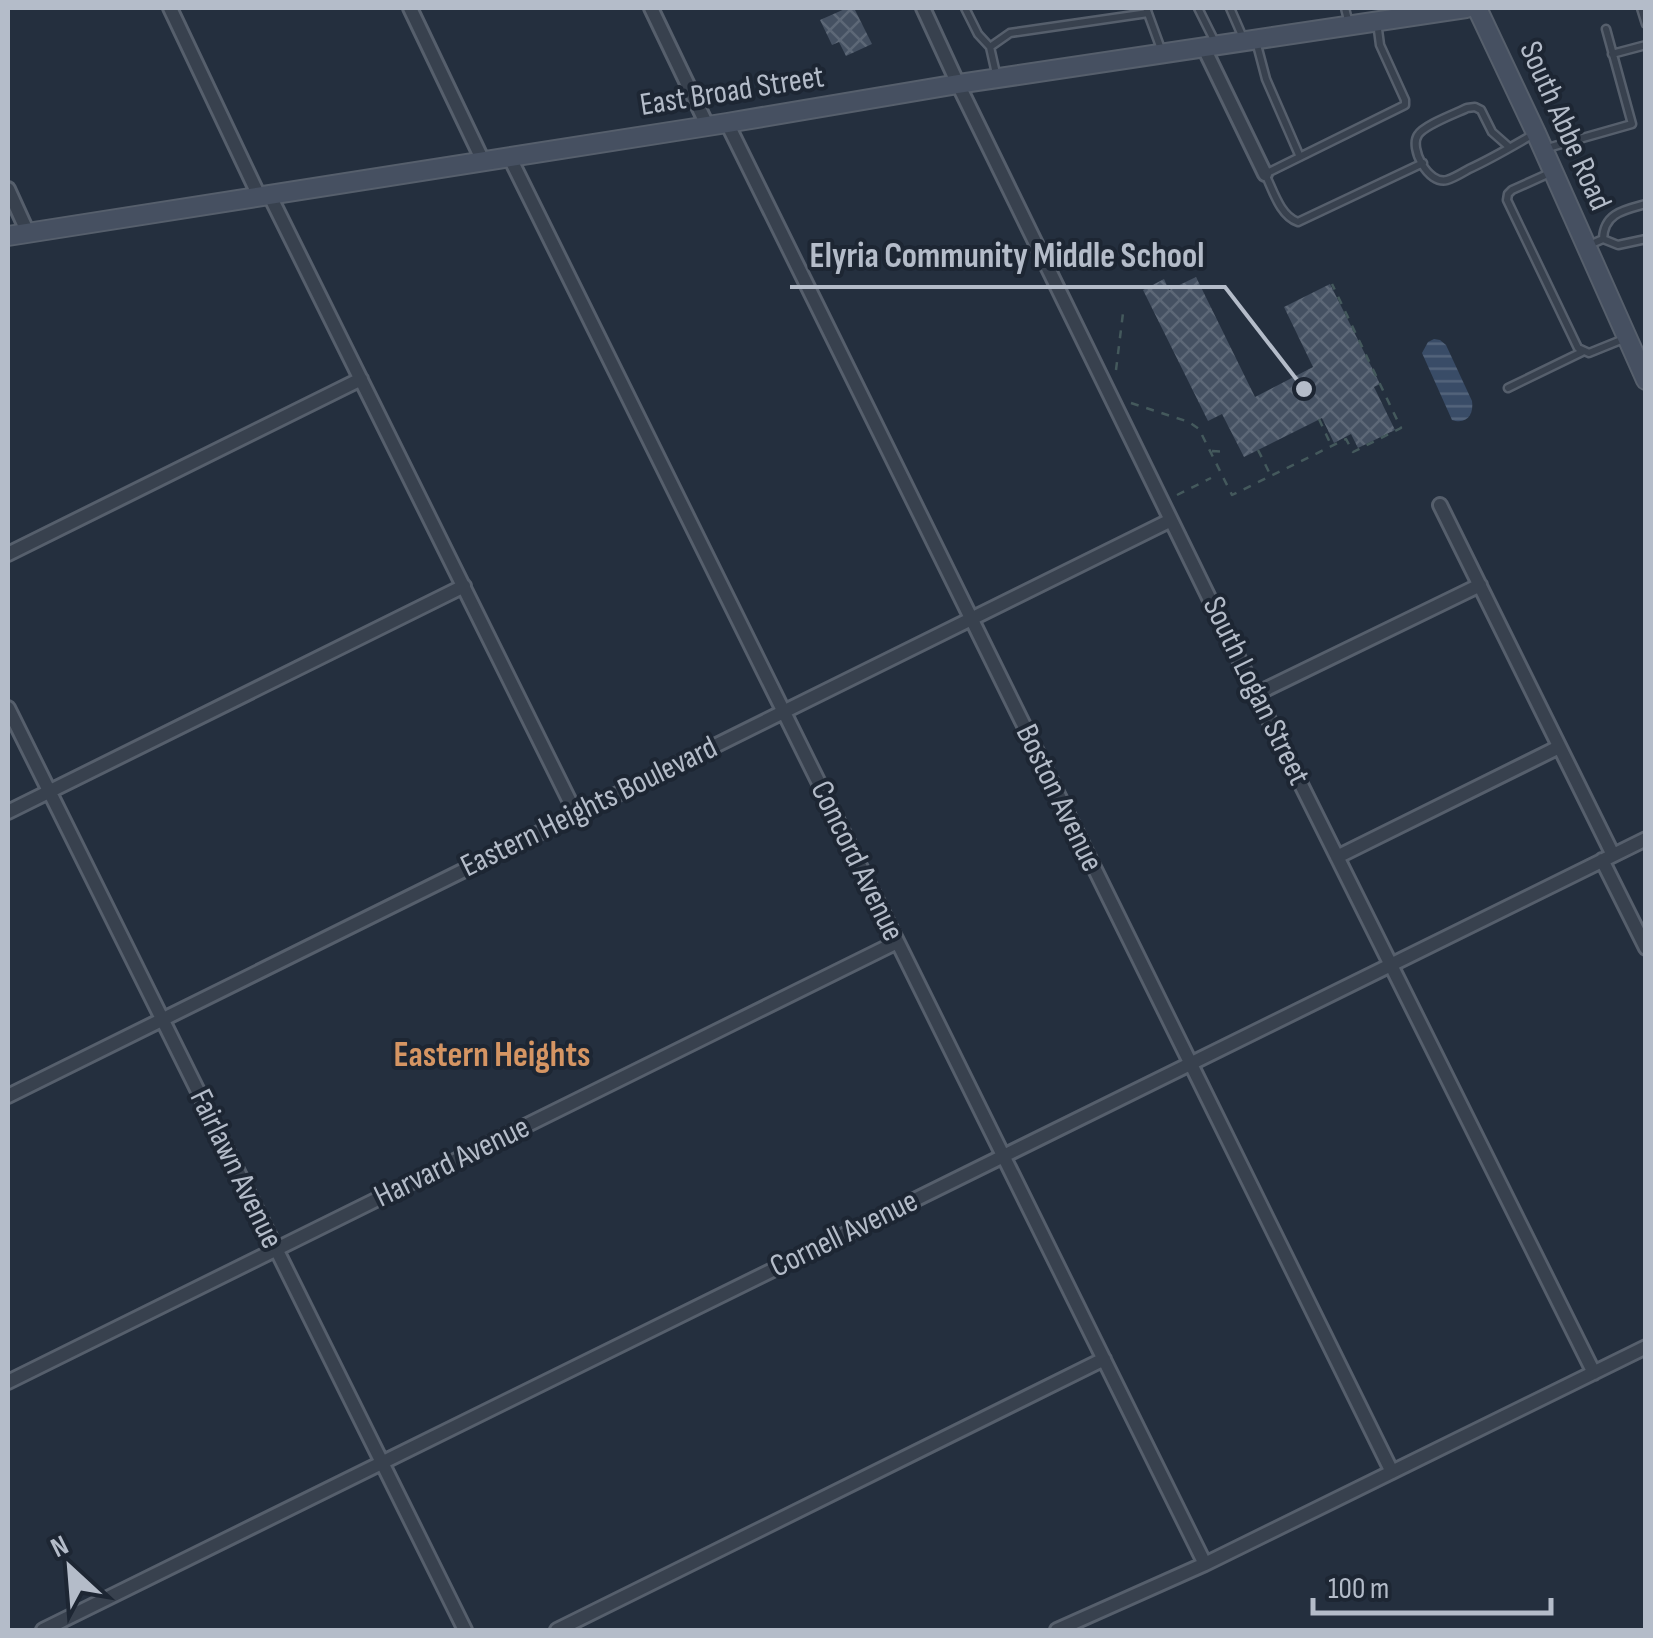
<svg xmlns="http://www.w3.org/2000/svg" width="1653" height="1638" font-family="'Sofia Sans Condensed',sans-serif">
<defs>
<pattern id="water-rules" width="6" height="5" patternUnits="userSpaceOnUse" patternTransform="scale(2.5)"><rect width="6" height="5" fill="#394c67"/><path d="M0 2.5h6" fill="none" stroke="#53647b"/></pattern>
<pattern id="building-cross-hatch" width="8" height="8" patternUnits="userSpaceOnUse" patternTransform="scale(2.5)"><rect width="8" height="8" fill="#455162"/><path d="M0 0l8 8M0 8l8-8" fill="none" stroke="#5d6877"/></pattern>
</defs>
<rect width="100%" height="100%" fill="#242f3e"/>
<path fill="url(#water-rules)" d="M1434,339L1440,340L1446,345L1472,401C1474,414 1467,425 1452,420L1422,353L1428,342Z"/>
<path fill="url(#building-cross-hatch)" d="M847,8H854L872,44L846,56L839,42L832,45L820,20Z
M1196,277L1255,397L1313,367L1284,307L1330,284L1380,384L1374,387L1395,430L1358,448L1351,434L1334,443L1322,418L1244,457L1222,414L1208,421L1143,290L1164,279L1169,290Z"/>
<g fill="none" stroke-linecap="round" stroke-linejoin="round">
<g stroke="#565f6c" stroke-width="11">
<path id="lane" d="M965,8L978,34L990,47L997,78
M1146,8L1161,49
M1198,8L1215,42
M1230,8L1244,40
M1345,8L1349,24
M1641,8L1646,24
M1377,22L1380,45L1405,100V105L1265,174C1273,190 1280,216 1298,222L1423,163
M1256,41L1266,79L1300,157
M990,47L1010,33L1148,13
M1612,54L1646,45
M1509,147L1492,132L1481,110L1475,107L1467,108C1455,114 1424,125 1418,135C1409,148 1428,185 1447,180C1454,178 1462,173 1469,169C1491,159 1511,147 1532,135
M1544,149L1632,124L1606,29
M1552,172L1512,190L1508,194L1507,200L1578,348L1589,353L1626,338
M1603,239C1604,213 1624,210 1646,204
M1587,246L1603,239L1618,245L1646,239
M1508,388L1582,352"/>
</g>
<g stroke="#565f6c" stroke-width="18">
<path id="street" d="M170,8L259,196
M410,8L483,161
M651,8L707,125
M923,8L958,84L1256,694L1594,1373
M1204,48L1265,174
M727,123L1392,1472
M509,156L1205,1564
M8,189L28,233
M269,194L576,814
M1440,505L1613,855
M8,554L361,379
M1256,694L1480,585
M8,708L465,1630
M8,812L464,586
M1337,857L1559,747
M1602,860L1646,948
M8,1096L1171,520
M8,1382L897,942
M43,1630L1646,839
M557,1630L1104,1359
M1057,1630L1205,1564L1646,1347"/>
</g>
<g stroke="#565f6c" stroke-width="22">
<path id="secondary" d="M1477,8L1536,133L1646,380
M8,236L727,123L958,84L1466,8"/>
</g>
<path stroke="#44595c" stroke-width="2.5" stroke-dasharray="8 8" stroke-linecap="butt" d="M1116,370L1123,313
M1131,403L1189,422L1199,429L1232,495L1346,439L1353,452L1401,428L1332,284
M1319,419L1331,445
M1258,450L1270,474
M1212,451L1225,452
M1177,495L1211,478"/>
<use href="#lane" stroke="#38414e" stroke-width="6"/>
<use href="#street" stroke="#38414e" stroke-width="12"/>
<use href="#secondary" stroke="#465061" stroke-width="18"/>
</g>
<g text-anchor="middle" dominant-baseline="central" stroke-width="8" stroke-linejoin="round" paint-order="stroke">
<g font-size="32" fill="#b4bcc9" stroke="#1d2633">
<text transform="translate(732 91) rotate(-9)">East Broad Street</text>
<text transform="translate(1565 126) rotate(66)">South Abbe Road</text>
<text transform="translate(1256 691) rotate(64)">South Logan Street</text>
<text transform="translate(1059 798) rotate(64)">Boston Avenue</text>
<text transform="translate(589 807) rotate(-26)">Eastern Heights Boulevard</text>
<text transform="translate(857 861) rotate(64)">Concord Avenue</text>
<text transform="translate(452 1162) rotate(-26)">Harvard Avenue</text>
<text transform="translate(236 1169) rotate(64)">Fairlawn Avenue</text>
<text transform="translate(844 1234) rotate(-26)">Cornell Avenue</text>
</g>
<g font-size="35" font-weight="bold" fill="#d59563" stroke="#1d2633">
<text x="492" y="1055">Eastern Heights</text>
</g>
</g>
<path fill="none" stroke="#b4bcc9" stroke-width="4" d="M1304 389L1225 287H790"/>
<circle fill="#b4bcc9" stroke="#1d2633" stroke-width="4" cx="1304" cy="389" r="10"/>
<g font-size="35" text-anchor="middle" font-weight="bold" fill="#b4bcc9" stroke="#1d2633" stroke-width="8" stroke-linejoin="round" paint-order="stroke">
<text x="1007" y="267">Elyria Community Middle School</text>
</g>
<rect width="1653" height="1638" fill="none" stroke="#b4bcc9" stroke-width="20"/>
<g transform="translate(70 1568) rotate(334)" stroke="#1d2633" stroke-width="8" paint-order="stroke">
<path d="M0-8L18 38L0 25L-18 38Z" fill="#b4bcc9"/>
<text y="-15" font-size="28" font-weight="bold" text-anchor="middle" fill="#b4bcc9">N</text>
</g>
<path d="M1313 1598v15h238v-15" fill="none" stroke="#b4bcc9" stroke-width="5"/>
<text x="1328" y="1598" font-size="30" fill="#b4bcc9" stroke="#1d2633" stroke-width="8" paint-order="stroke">100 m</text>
</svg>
